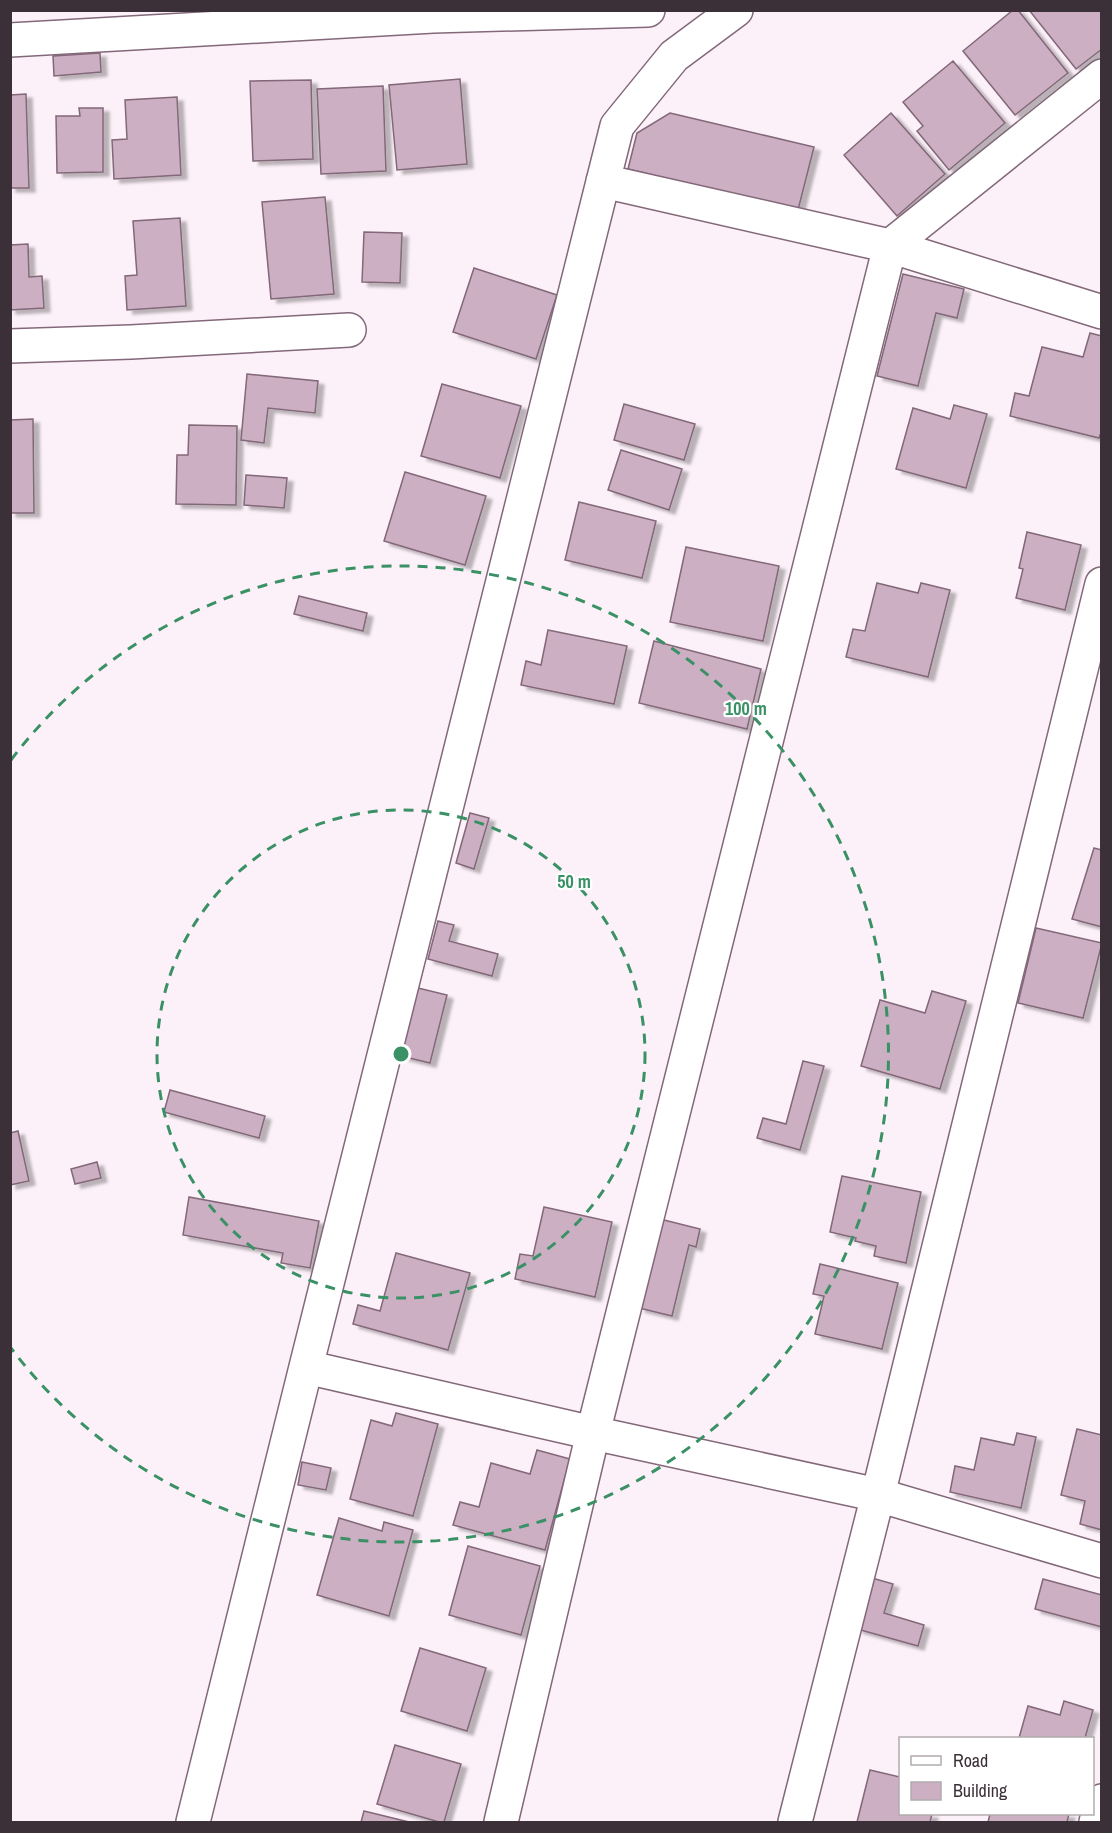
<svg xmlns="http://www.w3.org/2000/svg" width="1112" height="1833" font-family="'Archivo Narrow',sans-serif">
<defs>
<filter id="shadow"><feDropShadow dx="6" dy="4" stdDeviation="1.5" flood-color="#0004"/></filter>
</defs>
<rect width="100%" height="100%" fill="#fdf1f9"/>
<path fill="#ccafc2" stroke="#826879" stroke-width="1.5" filter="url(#shadow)" d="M1013,10H1018L1068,73L1015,115L963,51Z
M1029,10H1102V49L1076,69Z
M100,53L101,72L54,76L53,56Z
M953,61L1005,123L949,170L917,131L923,126L903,102Z
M460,79L467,164L397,170L389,85Z
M311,80L313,159L253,161L250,81Z
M383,86L386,171L321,174L317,89Z
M26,94L29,188H10V95Z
M177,97L181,175L114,179L112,140L127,139L125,100Z
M79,108H103V172L57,173L56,116H80Z
M670,113L814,147L798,210L628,169L637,133Z
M891,113L945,174L897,216L844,155Z
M325,197L334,294L271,299L262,202Z
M180,218L186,306L127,310L125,276L137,275L133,221Z
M364,232L402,233L400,283L362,282Z
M28,244L29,277L42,276L44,308L10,310V245Z
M474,268L557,295L536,359L453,332Z
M903,274L964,289L957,318L936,313L918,386L877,376Z
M1090,333L1102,336V430L1099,438L1010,416L1015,393L1029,396L1042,347L1083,357Z
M247,374L318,381L315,413L268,408L264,443L241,440Z
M442,384L521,406L500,478L421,456Z
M624,404L695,424L684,460L614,440Z
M954,405L987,414L966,488L896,469L913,408L950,419Z
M33,419L34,513H10V420Z
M189,425L237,426L236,505L176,504L177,455H188Z
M621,450L682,469L669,510L608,490Z
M405,472L486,496L465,565L384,541Z
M246,475L287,478L284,508L244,505Z
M579,502L656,521L642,578L565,560Z
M1027,532L1081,545L1065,610L1016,598L1023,569L1019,568Z
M686,547L779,566L763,641L670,622Z
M877,583L918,593L921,583L950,590L928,677L846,657L853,629L865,631Z
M299,596L367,613L363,631L294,614Z
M548,630L627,646L614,704L521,685L526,661L541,665Z
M654,641L761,669L747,729L639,703Z
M470,813L489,818L474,869L456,863Z
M1094,848L1102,850V927L1072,919Z
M438,921L454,925L449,941L498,954L492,976L428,959Z
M1036,928L1102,943L1083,1018L1018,1003Z
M418,988L447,995L430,1063L401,1056Z
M932,991L966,1001L940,1089L861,1066L880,1000L925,1013Z
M803,1061L824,1066L800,1150L757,1138L763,1118L786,1124Z
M170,1090L265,1116L259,1138L164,1112Z
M18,1131L29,1181L10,1185V1133Z
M97,1162L101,1178L75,1184L71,1169Z
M842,1176L921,1192L906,1263L874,1256L876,1246L855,1241L856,1238L830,1232Z
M189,1197L319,1221L310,1268L281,1263L283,1253L183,1235Z
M544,1207L612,1222L595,1297L515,1279L520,1254L533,1256Z
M660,1219L700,1229L696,1247L689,1245L672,1316L639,1308Z
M396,1253L470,1273L448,1350L353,1324L358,1305L380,1311Z
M820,1264L898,1283L882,1349L815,1334L824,1296L813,1294Z
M396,1413L438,1424L413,1516L350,1499L371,1420L392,1426Z
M1077,1429L1102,1435V1530L1080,1524L1085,1501L1061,1495Z
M1017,1433L1036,1437L1021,1508L950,1492L955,1466L974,1470L981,1438L1014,1445Z
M537,1450L570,1459L545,1550L453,1525L460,1502L479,1507L491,1463L530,1474Z
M302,1462L331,1468L326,1490L298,1485Z
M339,1518L382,1531L384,1522L413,1530L389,1616L317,1595Z
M468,1546L540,1566L521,1635L449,1615Z
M872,1578L893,1584L884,1613L924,1625L918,1646L857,1629Z
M1043,1579L1102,1595V1627L1035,1609Z
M420,1648L486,1668L467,1731L401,1711Z
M1064,1701L1093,1710L1085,1738H1019L1028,1706L1060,1715Z
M395,1745L461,1764L444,1822H439L377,1804Z
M870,1770L900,1777V1814H932L930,1822H857Z
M364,1811L409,1822H361Z
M990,1814H1069L1067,1822H988Z"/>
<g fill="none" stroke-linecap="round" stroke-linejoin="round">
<g stroke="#83687a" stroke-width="36">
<path id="minor" d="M10,40L433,16L648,10
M603,181L890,246L1102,312
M10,346L131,342L349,330
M306,1367L593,1433L878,1495L1102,1561
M193,1822L306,1367L617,126L674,56L736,10
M501,1822L593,1433L890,246L1102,76
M795,1822L878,1495L1102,584
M1096,1822L1102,1801"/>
</g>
<use href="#minor" stroke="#fff" stroke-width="33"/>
</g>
<g fill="none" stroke="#3a9165" stroke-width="3" stroke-dasharray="10 8">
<circle cx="401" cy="1054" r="244"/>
<path d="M11 760A488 488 0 1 1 11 1348"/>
</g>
<circle cx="401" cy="1054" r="9" fill="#3a9165" stroke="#fff" stroke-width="3"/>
<g font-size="18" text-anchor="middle" font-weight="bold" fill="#3a9165" stroke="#fff" stroke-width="4.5" stroke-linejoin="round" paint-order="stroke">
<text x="746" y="715">100 m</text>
<text x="574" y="888">50 m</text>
</g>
<rect width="1112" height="1833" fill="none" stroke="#3c3038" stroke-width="24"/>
<rect x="899" y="1737" width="195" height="78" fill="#ffffff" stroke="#b1acaf" stroke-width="1.5"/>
<rect x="911" y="1756" width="30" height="9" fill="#ffffff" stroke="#b1acaf" stroke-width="1.5"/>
<text x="953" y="1767" font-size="18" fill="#3c3038">Road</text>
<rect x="911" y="1782" width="30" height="18" fill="#ccafc2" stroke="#b1acaf" stroke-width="1.5"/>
<text x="953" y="1797" font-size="18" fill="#3c3038">Building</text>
</svg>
